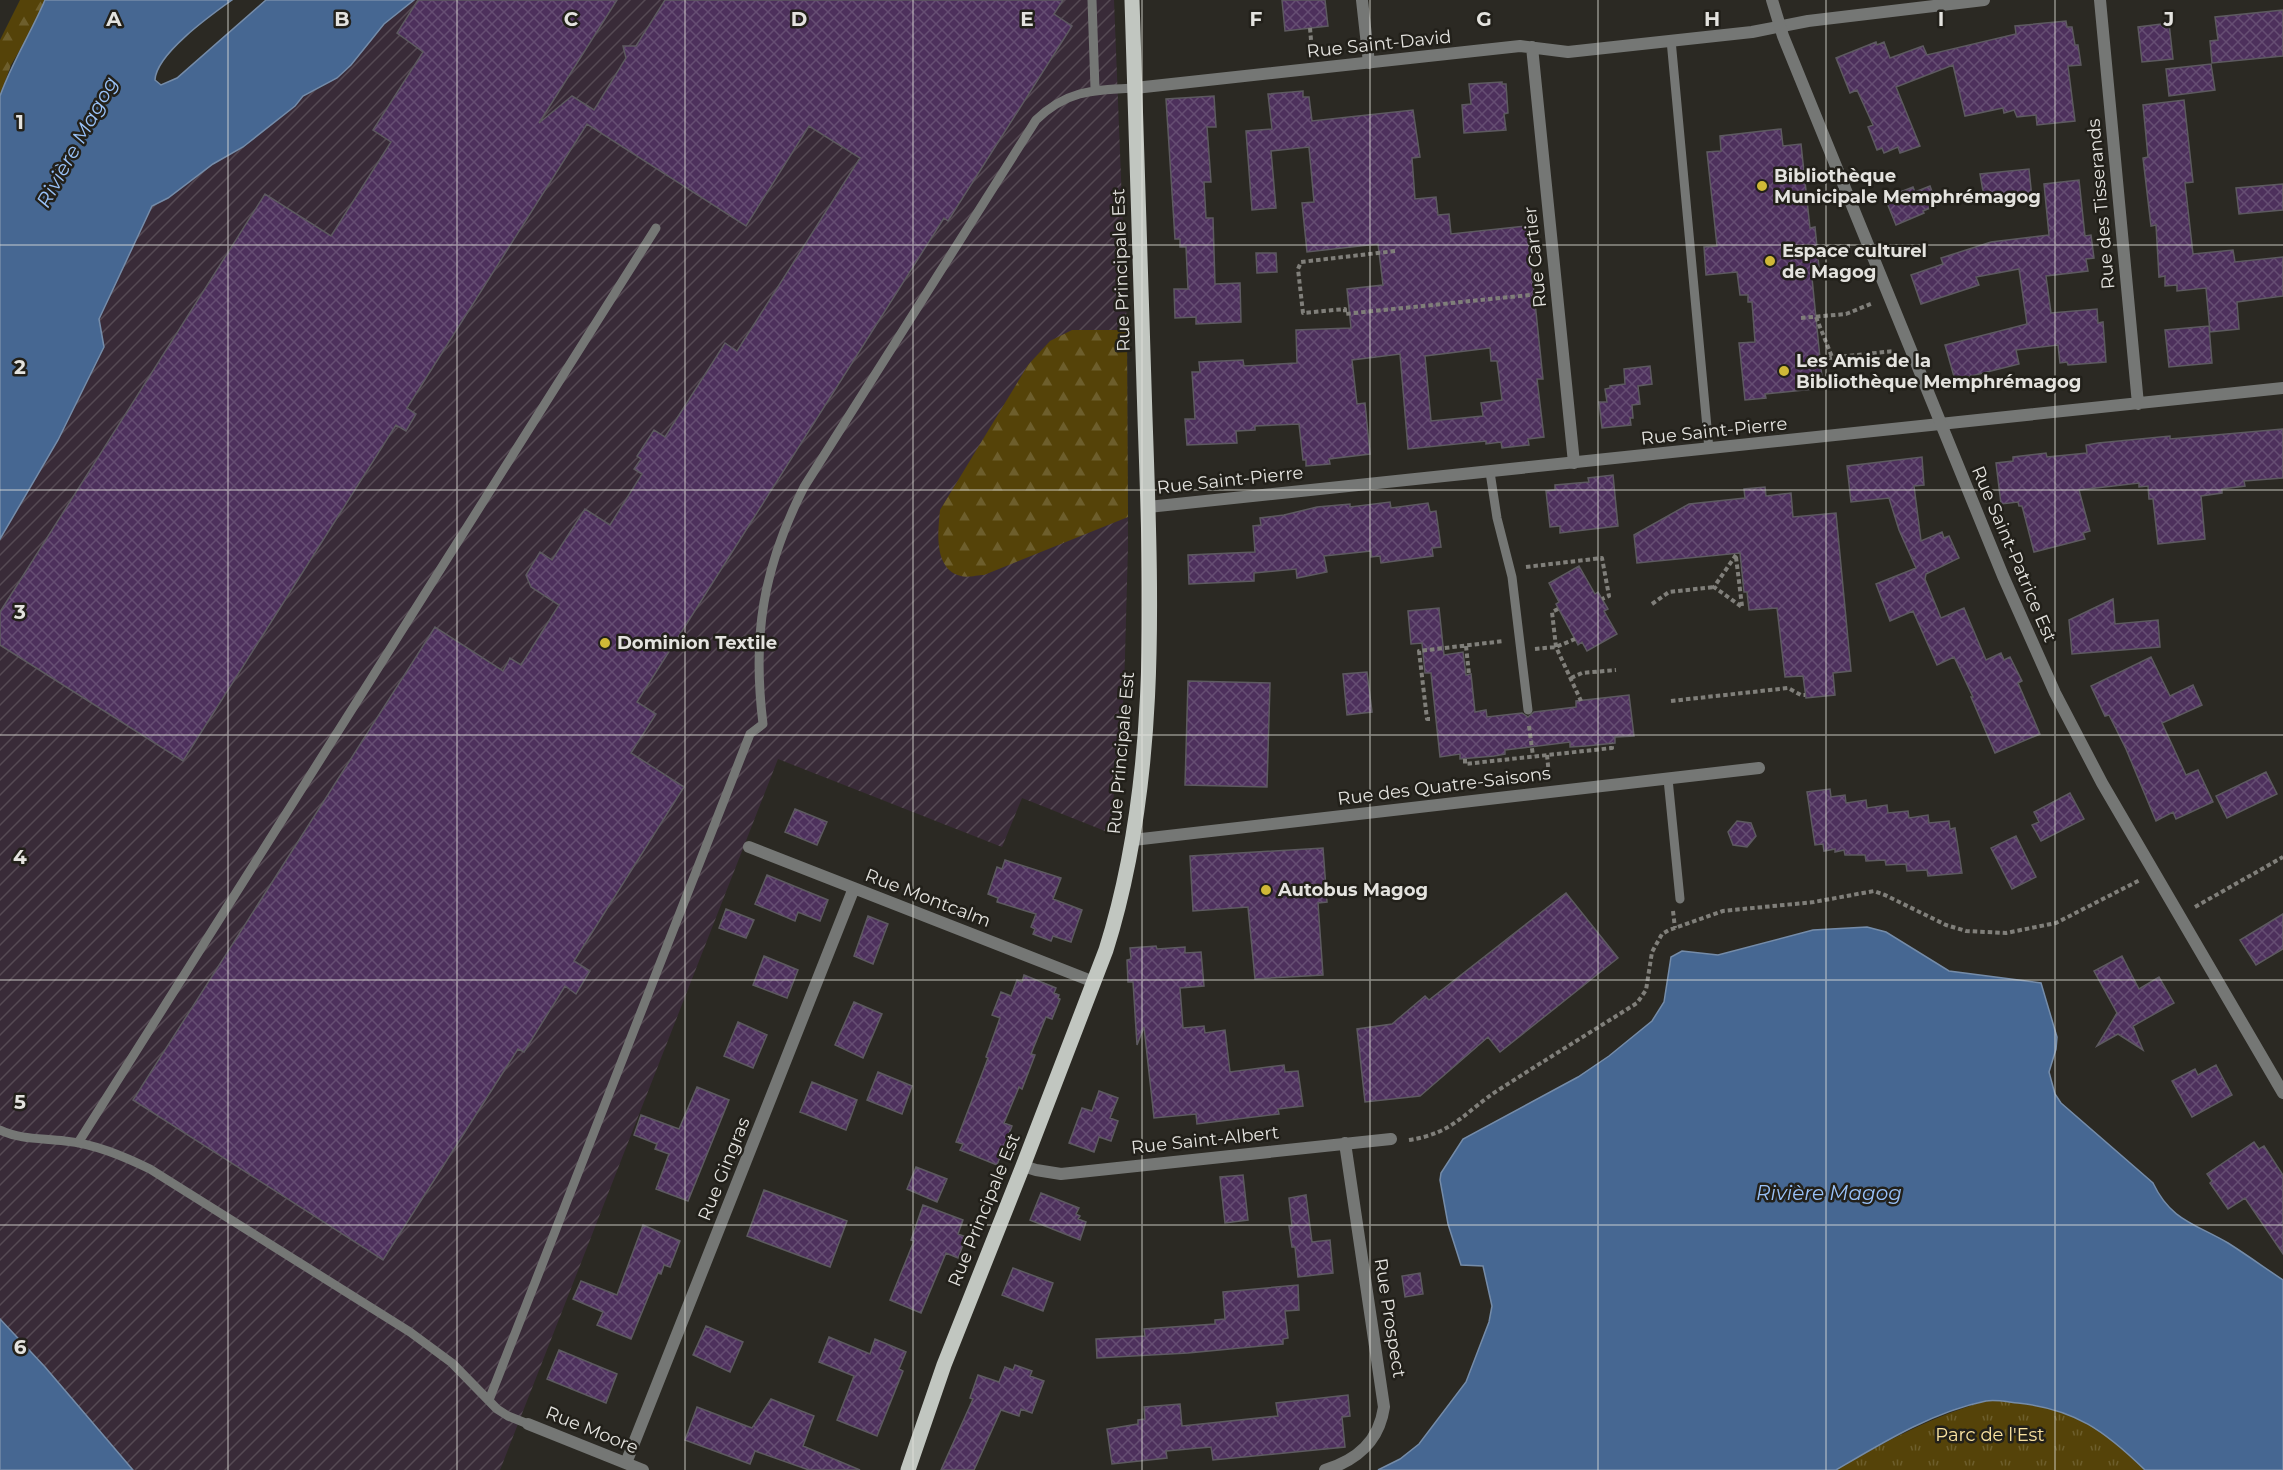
<svg xmlns="http://www.w3.org/2000/svg" width="2283" height="1470" font-family="Montserrat,sans-serif">
<defs>
<pattern id="industrial-furrows" width="10" height="10" patternUnits="userSpaceOnUse" patternTransform="scale(1.5)"><rect width="10" height="10" fill="#392b38"/><path d="M-1 1l2-2M0 10L10 0M9 11l2-2" fill="none" stroke="#564a54"/></pattern>
<pattern id="forest-firs" width="22" height="20" patternUnits="userSpaceOnUse" patternTransform="scale(1.5)"><rect width="22" height="20" fill="#554309"/><path d="M5 1l3.5 6h-7zM16 11l3.5 6h-7z" fill="#6d5e2c"/></pattern>
<pattern id="park-tufts" width="24" height="20" patternUnits="userSpaceOnUse" patternTransform="scale(1.5)"><rect width="24" height="20" fill="#554309"/><path d="M3 7l-1-3M5 7V3M7 7l1-3M15 17l-1-3M17 17v-4M19 17l1-3" fill="none" stroke="#6d5e2c"/></pattern>
<pattern id="building-cross-hatch" width="8" height="8" patternUnits="userSpaceOnUse" patternTransform="scale(1.5)"><rect width="8" height="8" fill="#4d305c"/><path d="M0 0l8 8M0 8l8-8" fill="none" stroke="#664e73"/></pattern>
</defs>
<rect width="100%" height="100%" fill="#2b2923"/>
<path fill="url(#industrial-furrows)" d="M414,0H1114L1127,330L1128,547L1124,692L1110,833L1022,798L1002,847L778,759L500,1470H133L45,1367L0,1319V539L58,440L104,348L99,319L152,206L168,198L213,164L243,147L295,106L303,96L322,87L351,65L384,24Z"/>
<path fill="url(#forest-firs)" d="M20,0H45L36,23L11,65L0,96V40Z
M1072,330H1127L1128,517L984,575C978,575 967,578 961,576C933,569 938,531 940,510L1028,365L1050,341Z"/>
<path fill="url(#park-tufts)" d="M1989,1400C2018,1403 2053,1404 2079,1418C2104,1431 2125,1450 2145,1470H1836C1886,1441 1933,1416 1989,1400Z"/>
<path fill="#466792" stroke="#758ca9" stroke-width="1.5" d="M45,0H232C211,15 156,54 155,80L161,85L177,78L266,0H414L384,24L351,65L337,78L303,96L295,106L243,147L213,164L168,198L152,206L99,319L104,347L58,440L0,539V96C12,62 31,33 45,0Z
M1867,927L1886,932L1949,971L2041,983L2057,1037L2056,1049L2049,1072L2055,1094L2061,1103L2153,1183C2171,1221 2196,1224 2228,1243C2247,1255 2265,1268 2283,1280V1470H2145C2105,1431 2075,1409 2018,1403C2008,1402 1995,1399 1986,1401C1932,1412 1882,1443 1836,1470H1378L1400,1459L1419,1444L1466,1382L1489,1322L1492,1306L1483,1266L1461,1265L1448,1224L1440,1180L1441,1173L1463,1139L1578,1077L1609,1056L1652,1021L1664,1002L1671,957L1682,951L1718,955L1813,930Z
M0,1319L45,1367L133,1470H0Z"/>
<path fill="url(#building-cross-hatch)" stroke="#5d5a60" stroke-width="1.5" fill-rule="evenodd" d="M418,0H617L539,123L572,96L594,110L626,58L623,46H636L665,0H1063L1054,14L1072,26L948,221L944,218L637,702L656,714L631,753L684,787L574,961L590,971L576,994L565,986L524,1052L518,1049L383,1260L133,1100L435,627L503,671L510,658L521,665L559,605L531,587L526,575L540,552L552,560L585,509L610,525L642,474L634,469L641,459L637,456L654,430L665,437L725,343L737,351L860,158L809,126L746,226L587,124L407,408L416,414L406,431L396,425L183,761L0,645V612L265,194L331,236L391,142L373,130L423,52L397,33Z
M1282,0H1325L1328,26L1285,31Z
M2283,10V56L2212,63L2210,41L2218,40L2215,17Z
M2066,21L2067,27H2072L2075,45H2078L2081,65L2068,66L2075,121L2037,125L2036,115L2017,117L2014,110L2004,113L2003,108L1965,116L1953,65L1896,87L1920,146L1900,153L1898,147L1884,153L1882,148L1877,150L1868,127L1873,125L1857,90L1850,93L1836,58L1876,42L1877,45L1884,42L1890,58L1923,46L1927,55L2016,34L2015,26Z
M2169,23L2173,59L2142,62L2138,27Z
M2211,64L2215,90L2169,96L2166,69Z
M1502,82V84H1506L1508,113L1504,114L1506,130L1464,133L1462,105L1471,104L1469,84Z
M1303,91V97H1309L1312,121L1413,110L1420,157L1412,158L1415,199L1436,197L1438,215L1449,214L1451,234L1527,226L1543,379H1537L1544,437L1528,439L1529,445L1502,448L1501,442L1486,444V441L1408,449L1400,354L1352,360L1357,404L1365,403L1370,454L1329,459L1330,464L1306,466V460H1303L1299,424L1255,426V430L1236,431L1237,443L1187,445L1185,419H1195L1192,372H1200L1199,362L1243,360L1244,366L1297,363L1296,330L1351,328L1347,289L1383,285L1378,244L1307,252L1302,203L1314,202L1309,147L1271,151L1276,208L1252,210L1246,131L1272,129L1268,94ZM1490,348L1491,361H1497L1502,400L1481,403L1483,416L1431,421L1425,356Z
M1214,96L1216,127H1207L1211,182H1204L1206,218H1213L1215,284L1240,283L1241,322L1196,324V317L1175,318L1174,289H1188L1186,247H1180V239H1175L1166,99Z
M2184,100L2193,182L2185,183L2193,254L2233,250L2235,262L2283,257V296L2237,302L2239,329L2210,332L2206,288L2177,291V285L2165,286V276L2159,277L2156,225L2151,226L2143,158L2148,157L2143,105Z
M1781,129L1783,146L1801,144L1810,228L1815,227L1819,267L1811,268L1823,388L1765,394L1766,398L1745,400L1739,343L1755,342L1752,302H1748V295H1740L1737,272L1706,275L1704,247L1717,246L1707,152L1721,151L1720,136Z
M2029,169L2032,198L1985,203L1980,174Z
M2079,180L2085,236L2091,235L2094,258L2086,259L2088,271L2046,276L2051,313L2097,309L2098,323L2103,322L2106,362L2068,365L2067,362L2060,363L2058,345L2016,350L2019,364L1955,380L1945,345L2027,324L2019,269L1976,277L1979,285L1921,304L1911,275L1943,264L1941,258L1991,242L2049,235L2044,184Z
M2283,184V210L2239,214L2236,188Z
M1930,186L1937,205L1923,211L1924,213L1896,225L1885,198L1913,187L1915,192Z
M1256,253H1276L1277,272L1257,273Z
M2209,326L2212,363L2169,367L2165,330Z
M1650,366L1652,384L1638,386L1640,404L1632,405L1633,418H1630L1631,425L1602,428L1599,402H1607L1605,389L1610,388V386L1625,384L1624,369Z
M2283,429V478L2244,481L2245,486L2222,489V493L2201,496L2205,539L2158,544L2153,499H2149L2148,486L2139,487V483L2079,490L2090,531L2083,533L2085,539L2034,552L2022,506H2019L2018,502L2001,504L1996,463L2013,461V457L2046,453L2047,457L2087,453L2086,445L2098,443L2170,436V439Z
M1922,457L1924,485L1914,486L1921,541L1942,532L1944,538L1949,536L1959,558L1926,574L1925,579L1941,618L1964,608L1986,660L2001,653L2004,660L2010,657L2022,681L2018,683L2040,734L1995,753L1971,697H1973L1954,657L1937,665L1913,611L1890,621L1876,584L1916,568L1899,530L1889,498L1851,502L1847,466Z
M1613,475L1618,526L1560,533V526L1550,527L1546,491L1555,490V485L1589,482L1588,478Z
M1765,487L1766,496L1791,493L1793,517L1836,513L1851,671L1833,673L1835,695L1806,698L1803,676L1785,677L1777,608L1749,610L1747,592H1744L1740,553L1637,563L1634,535L1689,504L1745,498L1744,489Z
M1390,502L1391,508L1428,503L1430,512L1436,511L1441,547L1432,548L1433,556L1381,563L1380,556L1371,557V551L1324,556L1327,572L1297,578L1296,569L1254,573V581L1189,584L1188,555L1255,552L1253,526L1261,525L1260,518L1284,515L1317,507L1350,504V507Z
M1579,566L1595,594L1598,592L1608,609L1604,611L1617,634L1587,651L1582,642L1578,645L1556,604L1559,602L1549,583Z
M2113,599L2115,624L2158,620L2160,647L2072,654L2069,620Z
M1439,608L1444,655L1463,652L1466,675L1471,674L1475,712L1486,710L1487,717L1522,713L1528,717L1534,712L1576,707V701L1629,695L1634,736L1615,737V743L1586,746L1570,747V742L1505,750V754L1494,756L1460,759V754L1440,757L1431,673H1425L1422,643L1411,644L1408,611Z
M2151,657L2170,696L2193,685L2202,705L2162,723L2186,775L2198,770L2213,802L2176,819L2173,812L2156,821L2126,749L2109,715L2105,716L2091,686Z
M1367,672L1372,712L1347,715L1343,674Z
M1188,681L1270,683L1267,787L1185,785Z
M2266,772L2277,794L2227,818L2216,796Z
M1830,789L1831,797L1845,795L1846,803L1866,800L1867,808L1887,805L1888,813L1908,811L1909,818L1928,815L1929,823L1949,821L1950,829L1955,828L1962,873L1928,876L1927,870L1907,871L1906,864L1886,865L1885,860L1866,861L1865,855H1845L1844,850L1835,852V849L1824,851L1823,844L1815,845L1807,792Z
M2070,793L2084,819L2041,841L2032,825L2039,822L2034,812Z
M795,809L827,822L817,845L785,832Z
M1737,821L1751,823L1756,836L1747,847L1733,845L1728,832Z
M2016,836L2036,877L2012,889L1991,848Z
M1323,848L1327,902L1318,903L1323,975L1255,979L1248,907L1193,911L1190,856Z
M1005,860L1061,878L1053,899L1082,910L1071,942L1053,936L1051,941L1033,934L1035,929L1031,927L1036,914L997,902L998,898L988,894L997,867L1002,869Z
M767,875L828,900L820,921L798,912L795,921L755,904Z
M1566,893L1618,958L1500,1052L1488,1037L1420,1096L1365,1102L1357,1029L1392,1024L1425,996L1429,1000Z
M726,909L754,920L746,938L719,928Z
M2283,914V949L2256,965L2240,940Z
M868,916L888,924L873,964L854,956Z
M1156,946L1157,949L1185,947V953L1201,952L1204,986L1180,988L1183,1028L1204,1026L1205,1033L1225,1030L1230,1072L1284,1065L1285,1072L1298,1071L1303,1106L1278,1109L1279,1114L1197,1124L1196,1114L1154,1118L1144,1027L1137,1045L1133,982H1128L1127,960L1131,959L1130,948Z
M764,956L798,970L787,998L753,985Z
M2122,956L2139,989L2159,977L2174,1003L2133,1026L2143,1050L2118,1034L2097,1046L2117,1013L2094,971Z
M1024,975L1056,988L1054,993L1059,995L1058,998L1060,999L1052,1019L1046,1017L1031,1054L1035,1055L1022,1089L1019,1087L1004,1123L1012,1126L997,1165L960,1150L963,1144L956,1142L988,1058L986,1057L1000,1018L992,1015L1001,992L1011,996L1017,980L1022,982Z
M854,1002L882,1014L863,1058L835,1045Z
M738,1022L767,1035L753,1068L724,1056Z
M2216,1065L2232,1095L2192,1117L2172,1081L2195,1069L2198,1075Z
M878,1072L912,1086L902,1114L867,1100Z
M812,1082L857,1100L846,1130L800,1112Z
M697,1087L729,1100L688,1201L656,1189L669,1154L655,1149L657,1144L634,1135L641,1115L679,1129Z
M1099,1091L1118,1098L1110,1118L1118,1121L1111,1141L1099,1137L1094,1152L1069,1143L1082,1108L1092,1111Z
M2254,1142L2259,1149L2264,1146L2283,1175V1254L2245,1198L2228,1209L2210,1183L2212,1181L2207,1174Z
M916,1167L947,1179L937,1202L907,1189Z
M1243,1175L1248,1220L1225,1223L1220,1177Z
M764,1190L847,1221L830,1267L747,1236Z
M1041,1193L1079,1208L1076,1214L1080,1216L1078,1219L1086,1222L1080,1240L1030,1220Z
M1306,1195L1312,1242L1330,1240L1333,1273L1298,1277L1295,1247H1292L1289,1226H1292L1289,1198Z
M923,1205L963,1220L958,1234L966,1237L958,1258L946,1253L921,1313L890,1300L914,1241L911,1240Z
M643,1225L680,1241L670,1267L664,1265L661,1274L658,1273L631,1339L597,1325L603,1312L573,1299L581,1281L617,1295Z
M1013,1268L1053,1283L1043,1311L1002,1295Z
M1420,1273L1423,1294L1405,1297L1402,1276Z
M1298,1285L1299,1310L1285,1311L1288,1338L1283,1339V1344L1188,1353L1097,1358L1096,1339L1145,1336L1144,1329L1215,1324V1320L1225,1319L1223,1292Z
M706,1326L743,1342L730,1372L693,1355Z
M829,1337L870,1354L875,1339L906,1352L899,1369L903,1371L877,1436L837,1420L854,1376L819,1362Z
M559,1350L617,1374L606,1403L547,1379Z
M1015,1365L1032,1371L1030,1376L1044,1381L1032,1413L1021,1409L1019,1416L1001,1410L974,1470H941L973,1399L970,1398L978,1375L999,1382L1005,1367L1013,1370Z
M1348,1395L1350,1416L1342,1417L1345,1447L1213,1460L1211,1447L1166,1451L1167,1458L1112,1464L1107,1429L1138,1424V1420L1145,1419L1144,1407L1180,1404L1182,1426L1278,1416L1276,1403Z
M771,1399L814,1416L803,1446L860,1470H809L755,1451L750,1464L685,1440L697,1407L752,1428Z"/>
<g fill="none" stroke-linecap="round" stroke-linejoin="round">
<path stroke="#807f7a" stroke-width="4" stroke-dasharray="4.5 3" stroke-linecap="butt" d="M1310,28L1312,52
M1817,248L1850,246
M1395,251L1301,262L1298,269L1303,313L1345,309V314L1539,294
M1816,317L1832,357
M1801,318L1846,314L1873,303
M1820,359L1894,351
M1736,555L1714,587L1742,607
M1736,557L1742,606
M1526,567L1602,558L1609,596L1602,599
M1652,604L1669,592L1714,587
M1558,609L1552,612L1556,647L1581,701
M1466,646L1469,674
M1535,649L1556,647L1575,639
M1571,678L1582,673L1616,670
M1671,701L1788,688L1801,695H1805
M1430,719H1427L1419,651L1504,641
M1529,726L1533,756
M1547,755L1549,775
M1465,759V764L1612,748L1611,743
M2195,907L2283,857
M1673,911L1675,928
M1409,1140C1455,1133 1465,1111 1500,1089C1545,1060 1591,1032 1637,1003L1646,990L1652,952L1662,934L1669,930L1723,911L1814,902L1874,891L1885,895L1946,925L1966,931L2006,933L2056,923L2140,880"/>
<path stroke="#757775" stroke-width="9" d="M1092,0L1095,89
M1671,40L1709,449
M1490,472L1497,518L1512,577L1528,710
M1668,779L1680,899
M0,1130C21,1140 43,1138 65,1141C95,1144 123,1156 150,1169L410,1332L452,1363L497,1409L508,1416L528,1424
M78,1143L656,228
M489,1400L750,734L763,724C752,635 763,568 804,487L1036,120C1067,90 1093,90 1135,88"/>
<path stroke="#757775" stroke-width="12" d="M1362,0L1369,63
M2100,0L2138,404
M1532,47L1574,463
M1135,88L1520,46L1568,52L1752,32L1808,21L1984,0
M1148,507L2283,388
M1133,840L1759,768
M749,847L1094,982
M1023,1166L1036,1170L1061,1174L1391,1139
M528,1424L643,1470
M626,1463L854,888
M1325,1470C1358,1460 1379,1441 1384,1407L1345,1143"/>
<path stroke="#757775" stroke-width="12" d="M1772,0L1783,36L2003,576L2055,693L2102,783L2283,1093"/>
<path stroke="#c1c6c0" stroke-width="15" d="M908,1470L944,1365L1023,1166L1106,950C1160,779 1151,594 1145,417C1141,278 1137,139 1132,0"/>
</g>
<path fill="none" stroke="#e4e3df" stroke-width="1.5" stroke-opacity="0.55" d="M228,0V1470M457,0V1470M685,0V1470M913,0V1470M1142,0V1470M1370,0V1470M1598,0V1470M1826,0V1470M2055,0V1470M0,245H2283M0,490H2283M0,735H2283M0,980H2283M0,1225H2283"/>
<g fill="#cfb837" stroke="#22201a" stroke-width="2">
<circle cx="1762" cy="186" r="6"/>
<circle cx="1770" cy="261" r="6"/>
<circle cx="1784" cy="371" r="6"/>
<circle cx="605" cy="643" r="6"/>
<circle cx="1266" cy="890" r="6"/>
</g>
<g text-anchor="middle" dominant-baseline="central" stroke-width="5" stroke-linejoin="round" paint-order="stroke">
<g font-size="18" fill="#e4e3df" stroke="#22201a">
<text transform="translate(1379 44) rotate(-6)">Rue Saint-David</text>
<text transform="translate(2101 204) rotate(-95)">Rue des Tisserands</text>
<text transform="translate(1535 257) rotate(-96)">Rue Cartier</text>
<text transform="translate(1121 270) rotate(-92)">Rue Principale Est</text>
<text transform="translate(1714 431) rotate(-6)">Rue Saint-Pierre</text>
<text transform="translate(1230 480) rotate(-6)">Rue Saint-Pierre</text>
<text transform="translate(2014 554) rotate(67)">Rue Saint-Patrice Est</text>
<text transform="translate(1121 753) rotate(-85)">Rue Principale Est</text>
<text transform="translate(1444 786) rotate(-7)">Rue des Quatre-Saisons</text>
<text transform="translate(928 898) rotate(21)">Rue Montcalm</text>
<text transform="translate(1205 1140) rotate(-6)">Rue Saint-Albert</text>
<text transform="translate(724 1169) rotate(-68)">Rue Gingras</text>
<text transform="translate(984 1210) rotate(-68)">Rue Principale Est</text>
<text transform="translate(1390 1318) rotate(81)">Rue Prospect</text>
<text transform="translate(592 1430) rotate(22)">Rue Moore</text>
</g>
<g font-size="18" font-weight="bold" fill="#e4e3df" stroke="#22201a" text-anchor="start">
<text x="1774" y="176">Bibliothèque<tspan x="1774" dy="21">Municipale Memphrémagog</tspan></text>
<text x="1782" y="251">Espace culturel<tspan x="1782" dy="21">de Magog</tspan></text>
<text x="1796" y="361">Les Amis de la<tspan x="1796" dy="21">Bibliothèque Memphrémagog</tspan></text>
<text x="617" y="643">Dominion Textile</text>
<text x="1278" y="890">Autobus Magog</text>
</g>
<g font-size="18" fill="#fae2a0" stroke="#22201a">
<text x="1990" y="1435">Parc de l'Est</text>
</g>
<g font-size="20" font-style="italic" fill="#9ac2f8" stroke="#22201a">
<text transform="translate(77 142) rotate(-61)">Rivière Magog</text>
<text x="1829" y="1193">Rivière Magog</text>
</g>
</g>
<g font-size="20" text-anchor="middle" font-weight="bold" fill="#e4e3df" stroke="#22201a" stroke-width="5" stroke-linejoin="round" paint-order="stroke">
<text x="114" y="26">A</text>
<text x="342" y="26">B</text>
<text x="571" y="26">C</text>
<text x="799" y="26">D</text>
<text x="1027" y="26">E</text>
<text x="1256" y="26">F</text>
<text x="1484" y="26">G</text>
<text x="1712" y="26">H</text>
<text x="1941" y="26">I</text>
<text x="2169" y="26">J</text>
<text x="20" y="129">1</text>
<text x="20" y="374">2</text>
<text x="20" y="619">3</text>
<text x="20" y="864">4</text>
<text x="20" y="1109">5</text>
<text x="20" y="1354">6</text>
</g>
</svg>
